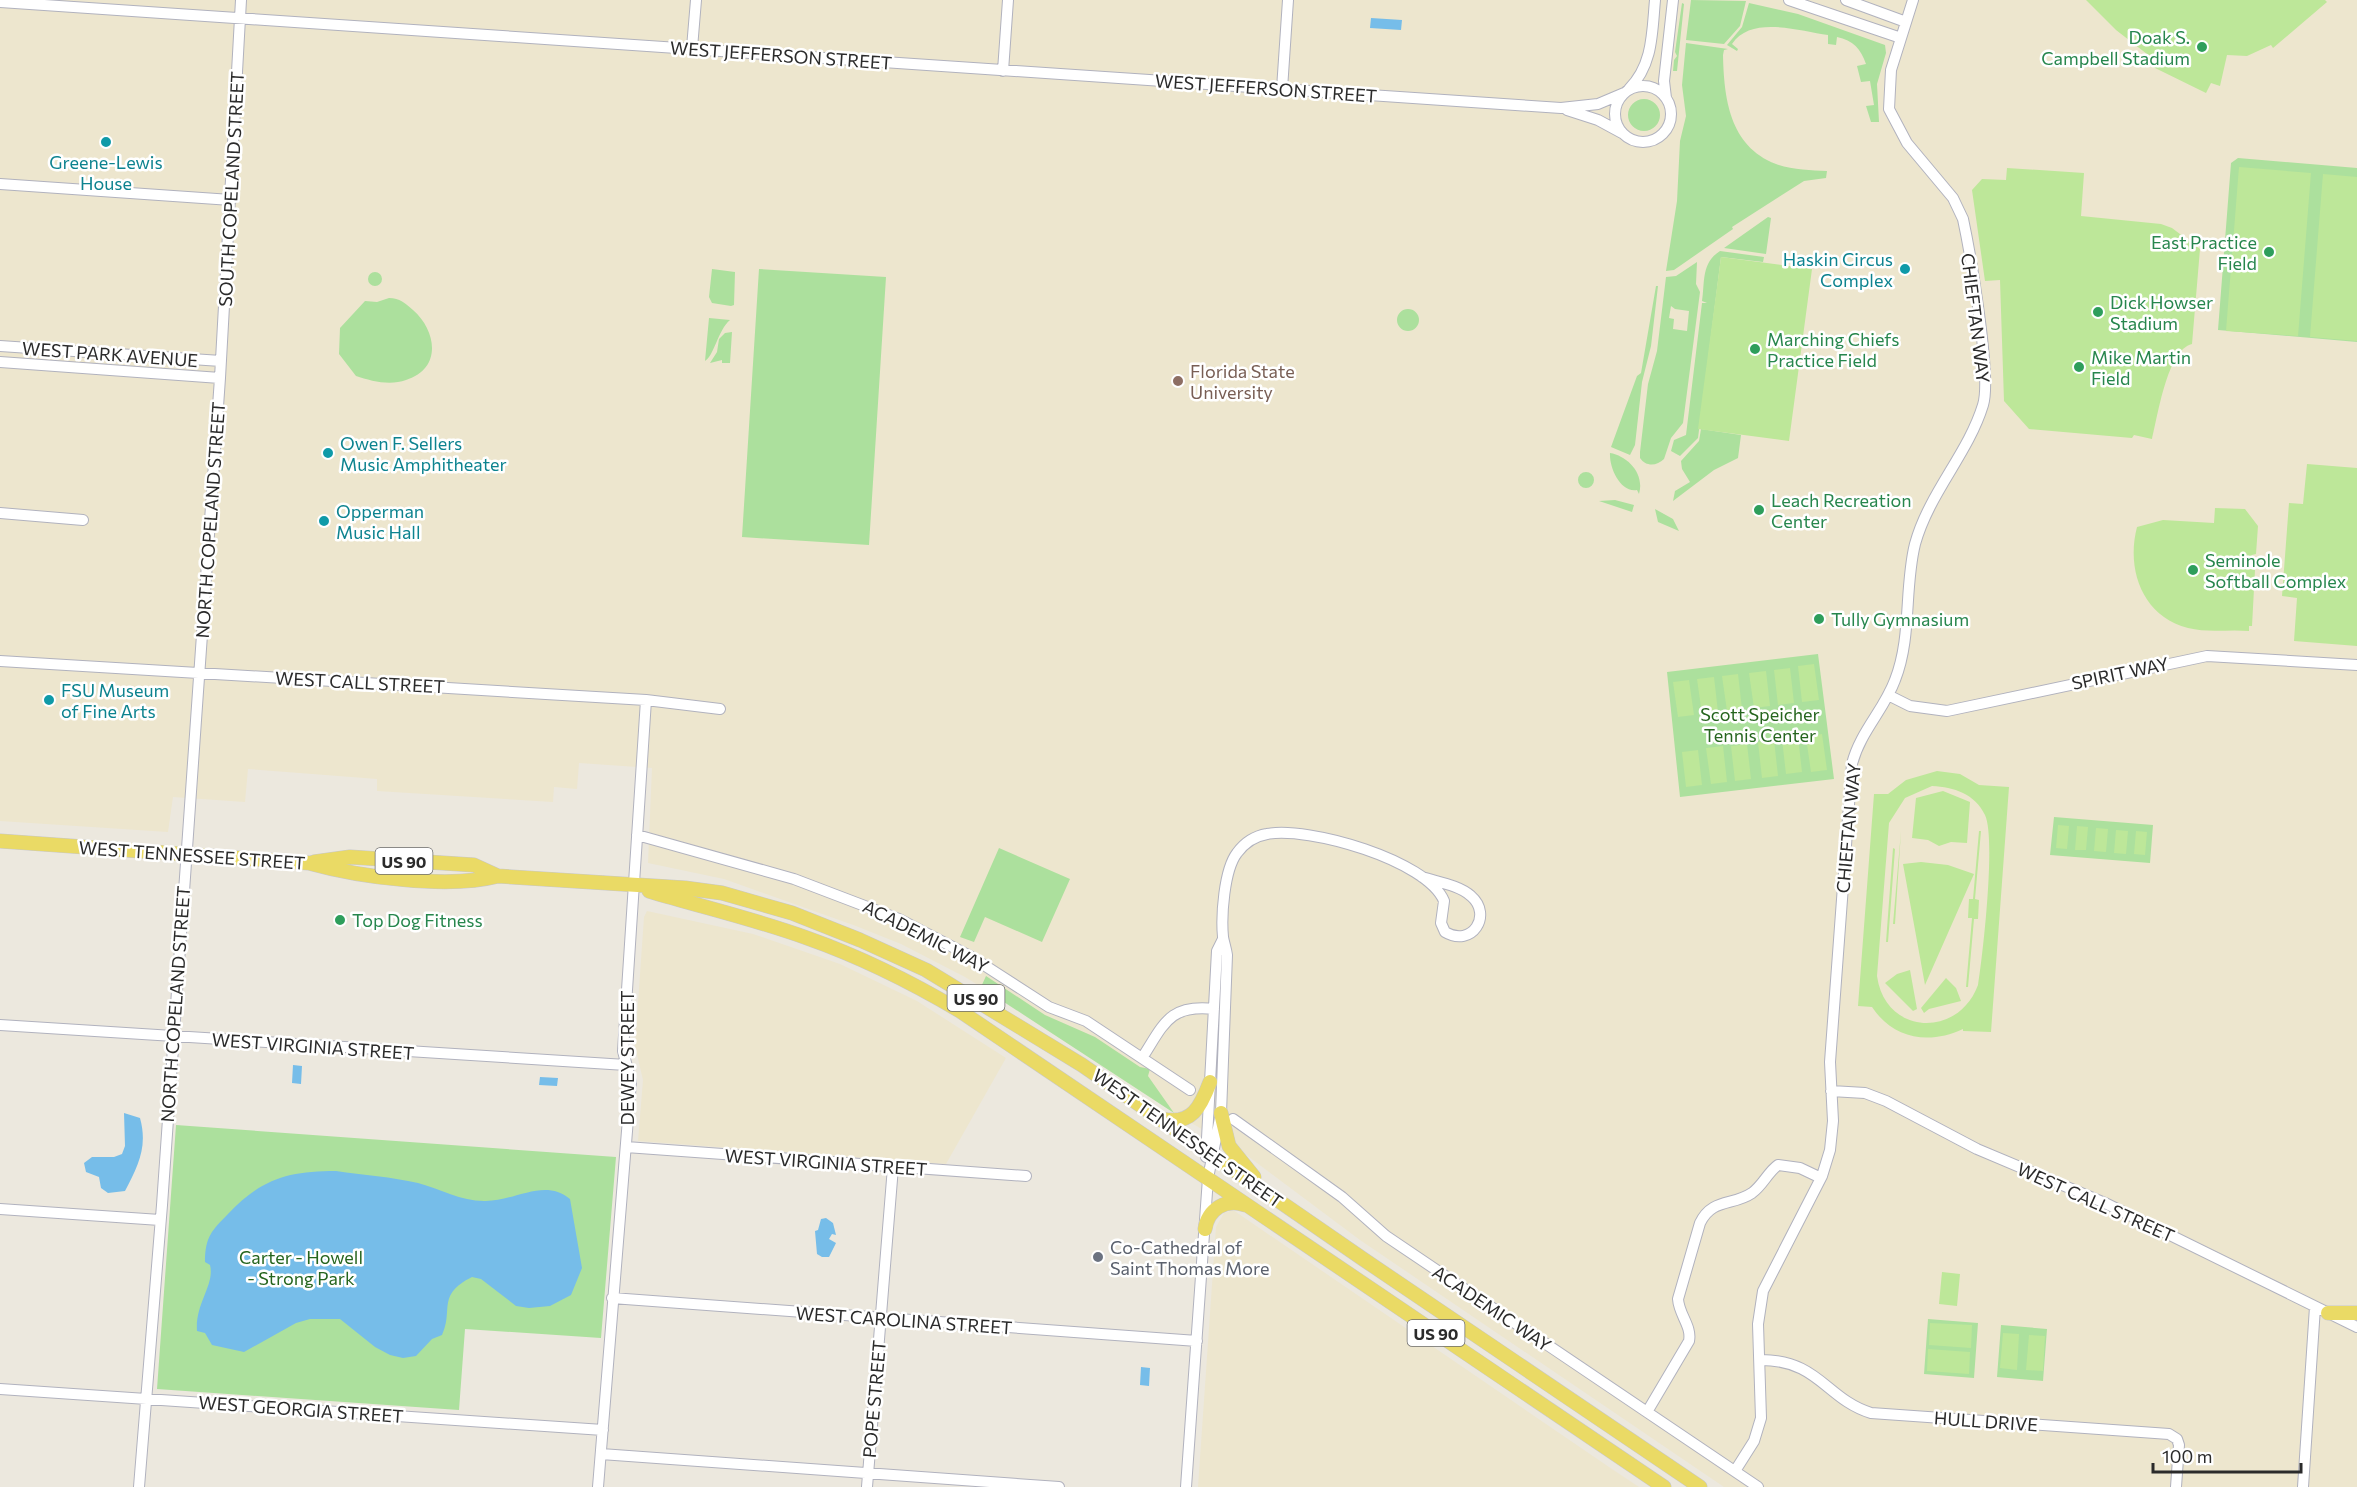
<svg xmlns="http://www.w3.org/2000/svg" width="2357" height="1487" font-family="Commissioner,sans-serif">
<rect width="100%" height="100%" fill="#ece8de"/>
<path fill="#ede6ce" d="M0,0H2357V1487H1724L1360,1240L1245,1154L1174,1113L1060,1036L965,977L901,944L856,926L724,879L648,863L652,768L579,763L577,789L554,787L553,802L377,791V779L248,769L245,802L173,797L168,832L0,821Z
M647,911L753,934L840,964L917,1001L1006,1058L946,1164L638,1141L643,1080L635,1046L644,917Z
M1233,1210L1609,1467L1639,1487H1198L1216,1227L1224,1213Z"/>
<path fill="#ace09d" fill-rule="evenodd" d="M1691,0L1746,1L1740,26L1724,44L1686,40Z
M1682,3L1684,4L1677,71H1673L1674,60L1677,56L1675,52Z
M1749,3L1798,14L1885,45L1886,53L1877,84L1879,122H1871L1866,106L1874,105L1870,81L1861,82L1857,66L1866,64C1861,49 1853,40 1837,37L1836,45L1828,44V35C1799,31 1751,15 1732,44L1738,49L1737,51L1727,45L1742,27Z
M1686,43L1728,49L1724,50L1723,55C1724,97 1729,146 1776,164C1792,170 1811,170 1827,171L1826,178L1804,181L1732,227L1733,229L1674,270L1666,271L1677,201L1680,141L1686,116L1682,85Z
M1628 115a16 16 0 1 1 32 0a16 16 0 1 1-32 0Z
M2238,158L2357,168V342L2218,330L2231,163Z
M1768,217L1771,218L1766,254L1724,248Z
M1720,251L1764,257L1763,262L1721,257L1698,438L1680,456L1671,451L1674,440L1686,435L1702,303H1707L1702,301C1705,282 1701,263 1720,251Z
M1697,262L1696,284L1700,292L1683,423L1671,438L1664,459C1657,466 1646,467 1640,458V452L1648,384L1657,351L1666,277L1676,276ZM1671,306L1675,309L1689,311L1687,331L1673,329L1674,319L1669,318Z
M712,269L735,272L734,305L731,306L712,303L709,297Z
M759,269L886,277L869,545L742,537Z
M368 279a7 7 0 1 1 14 0a7 7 0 1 1-14 0Z
M1656,286H1658L1651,346L1642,382L1635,445L1630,455L1611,447L1637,376L1641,373Z
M389,298C400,298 405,303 413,310C437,331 442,369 406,380C390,386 371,381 356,376L339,354L340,328L365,301L377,302Z
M1397 320a11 11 0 1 1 22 0a11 11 0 1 1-22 0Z
M709,318L730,320C718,330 714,356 705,361Z
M732,332L730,363H722V360L710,363L717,352L719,339L725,333Z
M1701,429L1741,435L1738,458L1714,470L1673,501L1675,491L1690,482L1682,469L1681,461L1699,441Z
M1610,453C1628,456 1645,474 1639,494L1637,490C1620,493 1609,467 1610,453Z
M1578 480a8 8 0 1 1 16 0a8 8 0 1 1-16 0Z
M1615,500L1634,505L1632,512L1599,501Z
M1655,509L1673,519L1679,531L1658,522Z
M1818,654L1834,779L1680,797L1667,672Z
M2054,817L2153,825L2150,863L2050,855Z
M999,848L1070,879L1042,942L985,917L974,942L960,937Z
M986,976L1045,1015L1095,1037L1140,1067L1150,1069L1148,1076L1174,1113L981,987Z
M176,1125L616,1157L601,1338L465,1329L459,1410L157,1389Z
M1928,1319L1978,1323L1974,1378L1924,1374Z
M2001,1325L2047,1329L2043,1381L1997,1377Z"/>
<path fill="#bde799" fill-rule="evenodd" d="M2086,0H2325L2327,2L2273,48L2271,45L2247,56L2227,55L2220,86L2211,83L2206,93L2153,67L2156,61L2116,30Z
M2239,167L2311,173L2298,336L2226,331Z
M2007,168L2084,173L2081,216L2161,224L2172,228L2200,249L2192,344C2167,350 2158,416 2152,439L2134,435L2132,438L2029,429L2004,401L2000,280L1985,281L1972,190L1982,179L2006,180Z
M2323,174L2357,177V341L2310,337Z
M1721,257L1812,269L1789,441L1698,429Z
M2307,464L2357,468V646L2294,641L2297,598L2282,596L2289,503L2303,504Z
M2215,508L2245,509L2258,526L2256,554L2252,555L2251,569L2255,570L2252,626H2249V631C2229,629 2208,633 2188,628C2142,616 2126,569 2137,527L2163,520L2214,523Z
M1814,664L1819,700L1802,702L1798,666Z
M1790,668L1794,703L1778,705L1774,670Z
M1766,671L1770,706L1754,708L1749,673Z
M1738,674L1742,709L1727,711L1722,676Z
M1714,677L1718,712L1702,714L1697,679Z
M1689,680L1694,715L1678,717L1673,682Z
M1822,734L1827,770L1811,772L1806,737Z
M1798,737L1802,772L1786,774L1782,739Z
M1774,740L1778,776L1762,778L1758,742Z
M1747,744L1751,779L1735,781L1731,746Z
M1723,746L1727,782L1711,784L1706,748Z
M1698,750L1702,785L1686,787L1682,752Z
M1937,771L1960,774L1979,785L2009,787L1991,1032L1963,1031V1029C1929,1045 1893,1039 1872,1007L1858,1006L1874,794H1888L1906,780ZM1932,786C1954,787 1975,794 1985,815C1996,838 1983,954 1978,985C1958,1039 1885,1035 1877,976L1889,823L1905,798Z
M1943,791L1970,802L1967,843L1951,842L1939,846L1928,840L1912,838L1916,798Z
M2058,825L2069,826L2067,849L2056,848Z
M2077,826L2088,827L2086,850H2075Z
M2096,828L2108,829L2106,852L2094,851Z
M2116,830L2128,831L2126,854L2114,853Z
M1901,831L1895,924H1893Z
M1979,831H1981L1975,899L1979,900L1978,919H1974L1968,987H1966L1972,918H1968L1969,899H1973Z
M2136,831L2147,832L2145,855L2134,854Z
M1893,848L1895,849L1888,942H1886Z
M1921,862L1948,865L1974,874L1925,985L1903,864Z
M1910,970L1917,1009L1913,1011L1885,983L1897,974Z
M1946,978L1956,988L1961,1001L1929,1009L1924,1013L1921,1008Z
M1942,1272L1960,1274L1957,1306L1939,1304Z
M1930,1323L1972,1325L1971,1348L1929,1345Z
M2003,1333L2019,1334L2017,1370L2000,1368Z
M2029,1335L2045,1336L2043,1371L2026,1370Z
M1928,1349L1970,1352L1969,1374L1927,1371Z"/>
<path fill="#76bde9" d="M1371,18L1402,20L1401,30L1370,28Z
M293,1065L302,1066L301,1084L292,1083Z
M540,1077L558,1078L557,1086L539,1085Z
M124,1113L140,1118C148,1147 138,1166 125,1191L108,1193L101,1188L99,1177L86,1172L84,1163L92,1157H114L122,1154L125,1146Z
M336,1171C363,1175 392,1177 418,1183C440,1189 461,1201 484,1201C514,1202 544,1177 570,1199L582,1268L571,1295L550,1306L529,1308L516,1306L481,1279L472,1277C436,1295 454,1310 442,1335L432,1339L416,1356L403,1358L390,1355L375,1347L340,1319H310L296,1323L244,1352L212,1345L205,1333L197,1331C195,1303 215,1285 210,1265L205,1262C205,1237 212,1230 228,1214C261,1179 288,1171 336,1171Z
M826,1218L833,1223L836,1235L832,1234L829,1239L836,1243L829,1257H822L817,1254L815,1231L818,1230L821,1219Z
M1141,1367L1150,1368L1149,1386L1140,1385Z"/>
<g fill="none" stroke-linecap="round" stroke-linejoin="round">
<g stroke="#b1b2be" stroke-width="12">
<path id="minor" d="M1789,0L1901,38
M1846,0L1906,22
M0,2L1561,108L1598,104L1624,93
M692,48L696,0
M1003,71L1008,0
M1615 114a28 28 0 1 1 56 0a28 28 0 1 1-56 0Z
M1282,89L1288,0
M1629,89C1653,65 1652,33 1655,0
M1666,98L1664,81L1673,0
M1567,110L1598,120L1622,133
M0,184L231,200
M0,346L221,361
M0,362L220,378
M0,513L83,520
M0,661L646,700L720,709
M1888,695L1910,706L1947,711L2207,656L2357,665
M637,835L794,879L899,919L970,956L1049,1007L1086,1021L1190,1090
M0,1025L626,1065
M1142,1058C1164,1024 1169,1004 1214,1009
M1831,1091L1865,1093L1886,1101L1977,1149L2105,1203L2357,1327
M1233,1119L1342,1197L1386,1236L1758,1487
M626,1147L1026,1176
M1206,1157L1217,951L1223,939
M0,1209L160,1220
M612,1298L1197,1341
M1761,1360C1819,1360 1826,1399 1871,1413L2169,1434L2177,1439L2179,1445L2176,1487
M0,1389L603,1430
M1647,1412L1689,1341C1692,1326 1679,1315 1678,1299L1700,1223C1712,1198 1733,1206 1752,1193C1763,1185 1768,1172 1778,1165L1800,1168L1821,1178
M601,1454L1059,1487
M1735,1471L1754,1441L1761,1418L1758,1324L1763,1291L1822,1176L1830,1150L1833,1121L1830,1062L1852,764C1860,732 1884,710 1895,680C1912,637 1904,588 1915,544C1929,493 1968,454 1983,405C1992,377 1970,252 1963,219L1953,198L1907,143L1889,109L1891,70L1913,0
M139,1487L162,1205L220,378L241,0
M598,1487L631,1082L623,1051L646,700
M867,1487L893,1167
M1186,1487L1208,1178L1221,1113L1227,955C1226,948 1224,943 1223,937C1221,916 1224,870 1237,853C1245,842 1255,836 1267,834C1308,826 1427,860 1444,901L1441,923L1445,932C1472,948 1493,915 1471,896C1459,885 1437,882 1422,877
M2303,1487L2315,1307"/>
</g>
<g stroke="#c8c8c8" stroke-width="15">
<path id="major" d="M0,841L309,863C359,877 448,889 498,876L685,888L722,893L792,913L860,940L926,970L1082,1065L1363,1259L1700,1487
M314,862L350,857L474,865L498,876
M649,891C702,907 755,919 807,938C861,957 911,982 960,1011L1664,1487
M1221,1113L1229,1146L1254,1177
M1162,1119C1192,1126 1201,1106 1210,1082
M1205,1229C1208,1209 1226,1198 1245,1205
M2328,1313H2357"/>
</g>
<use href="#minor" stroke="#fff" stroke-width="10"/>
<use href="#major" stroke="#eada65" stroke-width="14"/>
</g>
<g fill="#2e9e5b" stroke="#fff" stroke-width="2">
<circle cx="2202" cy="47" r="6"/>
<circle cx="2269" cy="252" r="6"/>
<circle cx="2098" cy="312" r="6"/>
<circle cx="1755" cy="349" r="6"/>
<circle cx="2079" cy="367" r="6"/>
<circle cx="1759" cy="510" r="6"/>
<circle cx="2193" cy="570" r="6"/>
<circle cx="1819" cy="619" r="6"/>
<circle cx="340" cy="920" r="6"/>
</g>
<g fill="#0f9aa8" stroke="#fff" stroke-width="2">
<circle cx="106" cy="142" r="6"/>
<circle cx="1905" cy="269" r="6"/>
<circle cx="328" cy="453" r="6"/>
<circle cx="324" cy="521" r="6"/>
<circle cx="49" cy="700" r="6"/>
</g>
<circle fill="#8d6e63" stroke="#fff" stroke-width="2" cx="1178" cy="381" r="6"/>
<circle fill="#6b7280" stroke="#fff" stroke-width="2" cx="1098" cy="1257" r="6"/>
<g text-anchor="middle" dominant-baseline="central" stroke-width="5" stroke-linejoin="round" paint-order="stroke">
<g fill="#fff" stroke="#6b6b6b" stroke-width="1.5">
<rect x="375.5" y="848" width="57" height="26" rx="4.5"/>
<rect x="947.5" y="985" width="57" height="26" rx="4.5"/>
<rect x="1407.5" y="1320" width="57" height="26" rx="4.5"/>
</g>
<g font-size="16" font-weight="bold" fill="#2b2b2b">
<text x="404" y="861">US 90</text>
<text x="976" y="998">US 90</text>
<text x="1436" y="1333">US 90</text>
</g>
<g font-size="18" fill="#27864d" stroke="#fff" text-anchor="start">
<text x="2190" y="37" text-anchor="end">Doak S.<tspan x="2190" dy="21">Campbell Stadium</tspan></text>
<text x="2257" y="242" text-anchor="end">East Practice<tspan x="2257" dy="21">Field</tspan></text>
<text x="2110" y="302">Dick Howser<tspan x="2110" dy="21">Stadium</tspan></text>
<text x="1767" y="339">Marching Chiefs<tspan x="1767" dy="21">Practice Field</tspan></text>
<text x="2091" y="357">Mike Martin<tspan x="2091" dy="21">Field</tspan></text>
<text x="1771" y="500">Leach Recreation<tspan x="1771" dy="21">Center</tspan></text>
<text x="2205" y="560">Seminole<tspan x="2205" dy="21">Softball Complex</tspan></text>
<text x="1831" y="619">Tully Gymnasium</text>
<text x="352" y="920">Top Dog Fitness</text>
</g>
<g font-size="18" fill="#2b2b2b" stroke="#fff">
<text transform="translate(781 55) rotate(4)">WEST JEFFERSON STREET</text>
<text transform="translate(1266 88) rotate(4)">WEST JEFFERSON STREET</text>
<text transform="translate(231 189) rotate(-87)">SOUTH COPELAND STREET</text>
<text transform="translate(1976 318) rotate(83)">CHIEFTAN WAY</text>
<text transform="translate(110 354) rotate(4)">WEST PARK AVENUE</text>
<text transform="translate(210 520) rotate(-86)">NORTH COPELAND STREET</text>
<text transform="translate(2120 673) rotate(-12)">SPIRIT WAY</text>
<text transform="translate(360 682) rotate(3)">WEST CALL STREET</text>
<text transform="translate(1848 828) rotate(-85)">CHIEFTAN WAY</text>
<text transform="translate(192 855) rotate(4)">WEST TENNESSEE STREET</text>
<text transform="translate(926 936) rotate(27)">ACADEMIC WAY</text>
<text transform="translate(175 1004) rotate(-86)">NORTH COPELAND STREET</text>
<text transform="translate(313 1046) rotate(4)">WEST VIRGINIA STREET</text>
<text transform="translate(627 1058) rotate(-90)">DEWEY STREET</text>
<text transform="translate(1188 1138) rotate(35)">WEST TENNESSEE STREET</text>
<text transform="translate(826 1162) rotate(4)">WEST VIRGINIA STREET</text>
<text transform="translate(2096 1202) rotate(24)">WEST CALL STREET</text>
<text transform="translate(1492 1308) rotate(34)">ACADEMIC WAY</text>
<text transform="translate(904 1320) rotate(4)">WEST CAROLINA STREET</text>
<text transform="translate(874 1399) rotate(-85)">POPE STREET</text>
<text transform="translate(301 1409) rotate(4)">WEST GEORGIA STREET</text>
<text transform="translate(1986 1421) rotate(4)">HULL DRIVE</text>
</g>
<g font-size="18" fill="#0d838f" stroke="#fff" text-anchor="start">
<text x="106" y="162" text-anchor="middle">Greene-Lewis<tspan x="106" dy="21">House</tspan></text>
<text x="1893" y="259" text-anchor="end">Haskin Circus<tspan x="1893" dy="21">Complex</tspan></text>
<text x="340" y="443">Owen F. Sellers<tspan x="340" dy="21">Music Amphitheater</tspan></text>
<text x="336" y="511">Opperman<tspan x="336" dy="21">Music Hall</tspan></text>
<text x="61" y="690">FSU Museum<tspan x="61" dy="21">of Fine Arts</tspan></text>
</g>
<g font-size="18" fill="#785e54" stroke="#fff" text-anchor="start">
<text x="1190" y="371">Florida State<tspan x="1190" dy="21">University</tspan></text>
</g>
<g font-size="18" fill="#25651e" stroke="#fff">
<text x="1760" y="714">Scott Speicher<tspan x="1760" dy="21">Tennis Center</tspan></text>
<text x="301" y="1257">Carter - Howell<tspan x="301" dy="21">- Strong Park</tspan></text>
</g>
<g font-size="18" fill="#5b616d" stroke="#fff" text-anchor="start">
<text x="1110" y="1247">Co-Cathedral of<tspan x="1110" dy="21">Saint Thomas More</tspan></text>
</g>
</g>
<path d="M2153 1463v9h148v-9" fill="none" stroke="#2b2b2b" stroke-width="3"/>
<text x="2162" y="1463" font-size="18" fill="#2b2b2b" stroke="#ffffff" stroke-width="4.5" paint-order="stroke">100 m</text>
</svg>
